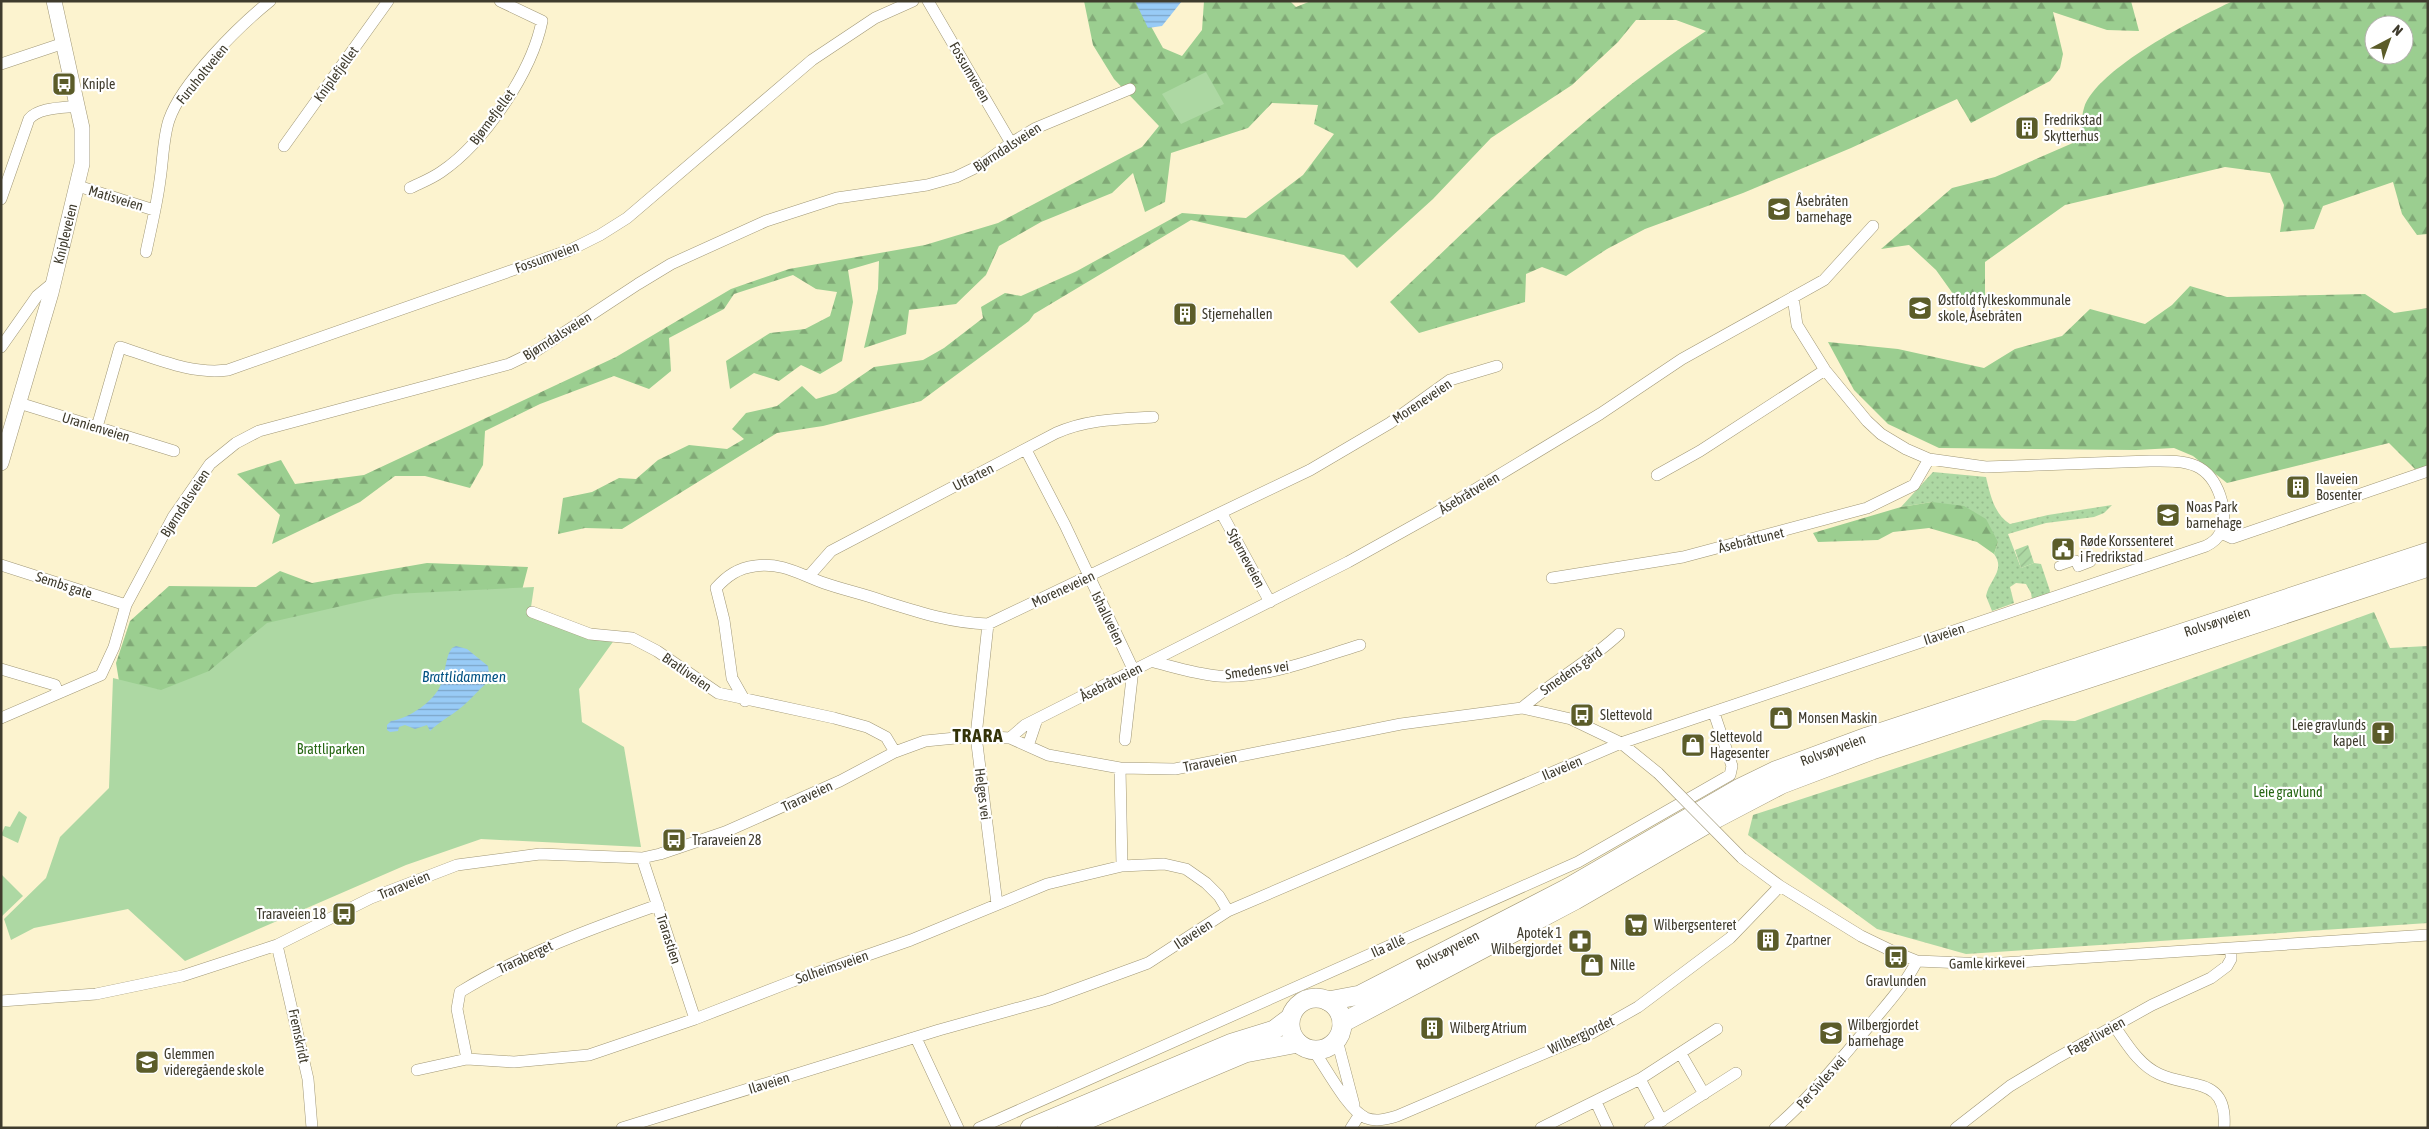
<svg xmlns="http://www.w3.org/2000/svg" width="2429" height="1129" font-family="'Asap Condensed',sans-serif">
<defs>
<pattern id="grass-dots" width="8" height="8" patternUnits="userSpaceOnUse" patternTransform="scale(1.25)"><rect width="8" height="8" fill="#add8a3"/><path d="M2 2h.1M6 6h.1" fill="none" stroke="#96ba8d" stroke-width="1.8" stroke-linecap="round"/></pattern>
<pattern id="forest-firs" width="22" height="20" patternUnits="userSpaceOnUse" patternTransform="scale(1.25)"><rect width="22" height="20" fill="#9bce90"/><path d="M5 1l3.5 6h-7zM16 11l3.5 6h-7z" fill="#80a876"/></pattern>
<pattern id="cemetery-stones" width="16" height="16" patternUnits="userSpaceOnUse" patternTransform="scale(1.25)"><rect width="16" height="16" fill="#add8a3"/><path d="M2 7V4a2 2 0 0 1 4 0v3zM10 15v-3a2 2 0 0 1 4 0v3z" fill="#96ba8d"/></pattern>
<pattern id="garden-furrows" width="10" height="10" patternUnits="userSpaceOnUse" patternTransform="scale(1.25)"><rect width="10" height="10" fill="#add8a3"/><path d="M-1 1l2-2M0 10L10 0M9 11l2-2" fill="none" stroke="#96ba8d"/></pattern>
<pattern id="water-rules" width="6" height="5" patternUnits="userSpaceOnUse" patternTransform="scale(1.25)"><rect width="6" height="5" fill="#98cbf6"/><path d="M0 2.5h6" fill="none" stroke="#7da6c8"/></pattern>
</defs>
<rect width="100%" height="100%" fill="#fcf3cf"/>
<path fill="url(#grass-dots)" d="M1933,472L1986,477C1990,494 1994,514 2010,524L2048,515L2112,505L2104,513L2094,517L2046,523L2008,534L2021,568L2034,563L2041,564L2050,591L2049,594L2032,599L2031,593L2026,584L2016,583L2010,587L2014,603L1992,611L1986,596C1989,580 2006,570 1994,554L1998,542L1932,502L1901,507Z"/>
<path fill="url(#forest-firs)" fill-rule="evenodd" d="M1084,1H1137L1163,48L1182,56L1202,30L1204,1H1290L1296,7L1311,1H2131L2139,31L2107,30L2053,12L2063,54L2060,68L2050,81L1971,123L1957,99L1851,148L1743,193L1645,229L1607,249L1566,276L1542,267L1526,274L1525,302L1419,333L1390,302C1491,207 1589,107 1706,31L1676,20H1636L1618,42L1572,85L1491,138L1433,199L1357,268L1344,255L1191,220L1034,314L1029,321L921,401L823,426L777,433L622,529L585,528L558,534L563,498L592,492L619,478L636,479L658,460L689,445L727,449L744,439L732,429L746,413L777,406L802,386L816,399L836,393L874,367L923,360L944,348L983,318L981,307L1005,293L1021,296L1077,271L1182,213L1246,218L1303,175L1334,134L1314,124L1318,105L1272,103L1248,128L1171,153L1165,202L1145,212L1133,173L1112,193L1041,222L999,246L986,275L956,304L909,310L906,334L864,348L878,289L879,261L848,270L853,302L842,361L820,374L801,365L779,381L754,373L730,389L726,361L770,333L805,329L830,316L837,292L816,289L793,275L734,294L724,309L669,338L671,371L649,389L614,376L540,404L485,431L483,465L470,488L425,476H395L360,502L272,544L280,515L237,474L281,460L295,484L364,475L616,357L731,289L789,269L925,245L998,223L1142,147L1159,126L1114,79L1093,45Z
M2233,1H2428V234L2417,235L2402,214L2393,182L2323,206L2314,229L2280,232L2284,205L2270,173L2225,167L2065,205L1985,262V303L1961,305L1936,270L1909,245L1881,249L1952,188L1995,177L2082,139C2082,129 2081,117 2084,108C2096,69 2196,18 2233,1ZM2374,25H2404V55H2374Z
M2190,286L2227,297L2365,294L2394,313L2428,308V466L2415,469L2389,443L2227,483L2193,456L2174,448L2136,450L1939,448L1888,424L1854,390L1828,342L1898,349L1984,368L2015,349L2062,336L2090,309L2145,324L2172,305Z
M1932,502L1964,506L1986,519L1998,542L1994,554L1977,542L1929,528L1893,532L1878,540L1818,542L1813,533L1901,507Z
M427,563L528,567L519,602L126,723L116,663L130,621L169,586L256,587L280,571L312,583Z"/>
<path fill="url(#cemetery-stones)" d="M2374,612L2390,648L2428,646V923L1966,954L1877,929L1748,835L1753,815L2043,720L2075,721Z"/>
<path fill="#add8a3" d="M1206,72L1224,104L1181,124L1162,94Z
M534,587L531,607L615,639L579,689L582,722L624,747L641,847L481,839L406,865L185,961L128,909L34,928L11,940L4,919L46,878L60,837L109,788L113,678L161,690L209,671L267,623L394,594Z
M19,811L27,817L18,843L1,835L5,826L10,827Z
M1,874L23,896L1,917Z"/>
<path fill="url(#garden-furrows)" d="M2028,545L2034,563L2021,568L2015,550Z"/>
<path fill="url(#water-rules)" d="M1135,1H1182L1162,26L1148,28Z
M456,646L467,649L488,666L490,680C479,689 470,701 458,710C449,717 439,722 430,731L427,725L415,729L405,725L399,727L398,731L390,732L387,730V725L391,721C408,719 435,701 441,684C445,674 445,663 449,653L452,648Z"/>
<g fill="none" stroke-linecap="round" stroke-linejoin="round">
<g stroke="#a09776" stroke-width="10">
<path id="pedestrian" d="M2075,560L2078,567L2091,562
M2059,566L2076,560"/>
</g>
<g stroke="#a09776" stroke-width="12">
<path id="minor" d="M928,1L1011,143
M1,64L64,43
M284,146L388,1
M78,186L154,210
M410,188C420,183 431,179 441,172C484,143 532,72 542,21L500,1
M1,199L29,119C39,107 64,108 78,106
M146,252C151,228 157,204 160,180C163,161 163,138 169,120C182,82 239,26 270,1
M1,347L37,296L54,282
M19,403L174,451
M97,427L120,347C155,358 191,375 228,370L570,250L600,235L627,218L812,60L875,18L913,1
M1026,450L1065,525L1133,669L1125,740
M1657,475L1700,451L1825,370
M1222,514L1270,602
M2221,533L2232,538L2428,471
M1,565L126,605
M809,576L831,551L1056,433C1087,419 1120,419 1153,417
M1552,578L1683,557L1867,508L1914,485L1929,459
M532,612L590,634L632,638L657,651L718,693L834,718L867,727L886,737L895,752
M988,624L976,736L997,904
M1154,662C1174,667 1196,674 1218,676C1266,679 1314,659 1360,645
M1,669L55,685L58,693
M745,701L732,678L724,620L716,588C727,576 738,568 755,566C782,562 801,575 824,583C844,590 864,594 883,601C918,612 951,623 988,624L1310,470L1390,423L1450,380L1497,366
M1522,708C1553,681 1589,662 1619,634
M1,718L101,675L114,647L126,605L173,517L210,464L236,443L259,431L509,364L536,351L638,284L671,264L766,221L837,198L927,185L956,177L981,165L1011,143L1036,128L1130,89
M1010,738L1025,725L1348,562L1436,513L1600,414L1682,359L1824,280L1873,226
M1028,746L1037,719
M1120,768L1122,866
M642,858L695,1019
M1742,858L1780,886L1861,936L1892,951L1917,961L1987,964L2428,935
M277,945L308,1079L312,1128
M1,1001L96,994L182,976L277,945L371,898L457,865L540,854L642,858L660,854L725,832L840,781L895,752L925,741L976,736L1010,738L1048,755L1120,768L1175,769L1401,724L1522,708L1571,719L1621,743L1658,773
M2115,1027C2127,1044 2139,1065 2159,1074C2191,1089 2228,1076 2224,1128
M916,1038L958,1128
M1337,1040L1354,1105
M1314,1051C1326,1068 1348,1110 1366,1118C1376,1122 1387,1119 1397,1116L1592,1033L1638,1007L1730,938L1780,886
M1681,1054L1704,1094
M467,1059L457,1009L460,992C522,954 590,929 658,905
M417,1070L467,1059L514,1062L589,1055L695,1019L793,981L911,940L1047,884L1122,866L1164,864L1186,869L1206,883L1219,896L1228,911
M1640,1079L1662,1121
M1596,1102L1608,1128
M622,1128L939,1030L1047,1000L1148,963L1228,911L1621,743L2206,546C2212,543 2217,540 2220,533C2230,512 2218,476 2196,466C2182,460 2165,461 2150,461L1986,467L1929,459L1906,449L1881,434L1867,421L1825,370L1797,325L1793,297
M979,1128L1578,862L1730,775L1732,766L1714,713
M1351,1128L1360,1114
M1541,1128L1640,1079L1717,1029
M1650,1128L1736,1073
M1775,1128C1810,1098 1839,1061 1869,1026C1886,1005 1905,985 1917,961
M1956,1128L2010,1086L2055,1059L2152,1005L2211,978L2227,966L2231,959V948"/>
</g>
<g stroke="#a09776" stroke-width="16">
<g id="tertiary">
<path id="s1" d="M1,463L51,293L82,164V128L54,1"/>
</g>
</g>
<g stroke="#a09776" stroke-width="20">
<g id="primary">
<circle cx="1316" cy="1024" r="26"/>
<path id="s2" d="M1328,1001L1360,995L1566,889L1740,788L1775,771L1867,737L2428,552"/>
<path d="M1342,1023L1575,900L1717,818L1782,784L1872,750L2038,695L2428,567"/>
<path d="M1030,1128L1232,1043L1274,1030L1290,1018"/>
<path d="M1067,1128L1245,1053L1298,1043"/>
</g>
</g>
<use href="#pedestrian" stroke="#fff" stroke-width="9"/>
<use href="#minor" stroke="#fff" stroke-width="11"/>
<use href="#tertiary" stroke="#fff" stroke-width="15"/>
<use href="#primary" stroke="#fff" stroke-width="19"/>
<g stroke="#a09776" stroke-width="12" stroke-linecap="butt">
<path id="minor-bridge" d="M1658,773L1742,858"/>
</g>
<use href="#minor-bridge" stroke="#fff" stroke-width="11"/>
</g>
<defs>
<g id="bus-square" transform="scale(1.25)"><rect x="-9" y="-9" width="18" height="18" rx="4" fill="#5b5c29" stroke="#fff"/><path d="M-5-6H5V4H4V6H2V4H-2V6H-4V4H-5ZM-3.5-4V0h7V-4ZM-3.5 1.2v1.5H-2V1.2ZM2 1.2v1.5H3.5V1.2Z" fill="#fff"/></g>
<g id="building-square" transform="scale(1.25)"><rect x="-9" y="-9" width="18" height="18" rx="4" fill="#5b5c29" stroke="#fff"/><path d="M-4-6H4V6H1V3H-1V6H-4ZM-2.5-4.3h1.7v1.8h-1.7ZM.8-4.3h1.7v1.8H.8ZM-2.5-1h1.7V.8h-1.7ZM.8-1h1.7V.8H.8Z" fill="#fff"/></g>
<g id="school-square" transform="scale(1.25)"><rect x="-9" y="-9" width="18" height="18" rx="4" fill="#5b5c29" stroke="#fff"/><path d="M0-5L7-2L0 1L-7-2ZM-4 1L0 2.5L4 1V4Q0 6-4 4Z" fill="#fff"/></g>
<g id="civic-square" transform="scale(1.25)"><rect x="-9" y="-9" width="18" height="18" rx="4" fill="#5b5c29" stroke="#fff"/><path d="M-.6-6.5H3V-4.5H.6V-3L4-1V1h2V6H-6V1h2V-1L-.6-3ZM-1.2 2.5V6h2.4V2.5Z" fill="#fff"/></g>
<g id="shop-square" transform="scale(1.25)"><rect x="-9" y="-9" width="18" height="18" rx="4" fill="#5b5c29" stroke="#fff"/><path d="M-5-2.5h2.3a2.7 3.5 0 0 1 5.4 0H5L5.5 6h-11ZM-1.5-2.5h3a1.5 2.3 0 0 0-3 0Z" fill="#fff"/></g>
<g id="church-square" transform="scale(1.25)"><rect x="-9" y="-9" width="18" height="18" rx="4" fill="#5b5c29" stroke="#fff"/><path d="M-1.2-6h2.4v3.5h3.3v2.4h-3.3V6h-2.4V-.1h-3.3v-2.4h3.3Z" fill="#fff"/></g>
<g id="supermarket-square" transform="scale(1.25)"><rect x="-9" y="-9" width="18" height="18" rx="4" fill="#5b5c29" stroke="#fff"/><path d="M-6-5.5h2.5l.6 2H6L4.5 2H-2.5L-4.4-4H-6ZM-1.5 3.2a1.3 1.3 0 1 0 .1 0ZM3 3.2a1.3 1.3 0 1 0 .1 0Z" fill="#fff"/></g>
<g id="pharmacy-square" transform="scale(1.25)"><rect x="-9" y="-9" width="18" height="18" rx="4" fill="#5b5c29" stroke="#fff"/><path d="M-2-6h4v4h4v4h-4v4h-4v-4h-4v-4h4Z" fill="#fff"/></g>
</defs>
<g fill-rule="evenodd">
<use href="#bus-square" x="64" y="84"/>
<use href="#building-square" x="2027" y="128"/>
<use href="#school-square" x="1779" y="209"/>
<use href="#school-square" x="1920" y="308"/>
<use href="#building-square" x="1185" y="314"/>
<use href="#building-square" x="2298" y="487"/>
<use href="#school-square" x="2168" y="515"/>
<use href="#civic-square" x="2063" y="549"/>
<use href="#bus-square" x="1582" y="715"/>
<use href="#shop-square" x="1781" y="718"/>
<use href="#church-square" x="2383" y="733"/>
<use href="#shop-square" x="1693" y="745"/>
<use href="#bus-square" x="674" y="840"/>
<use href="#bus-square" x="344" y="914"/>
<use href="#supermarket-square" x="1636" y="925"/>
<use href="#building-square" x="1768" y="940"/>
<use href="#pharmacy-square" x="1580" y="941"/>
<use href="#bus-square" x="1896" y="957"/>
<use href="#shop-square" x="1592" y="965"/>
<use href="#building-square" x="1432" y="1028"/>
<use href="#school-square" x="1831" y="1033"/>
<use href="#school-square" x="147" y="1062"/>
</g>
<g text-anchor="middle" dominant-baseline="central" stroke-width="4.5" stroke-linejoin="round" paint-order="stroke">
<g font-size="14" fill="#3f3b2d" stroke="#fff">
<text transform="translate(970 72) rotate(60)">Fossumveien</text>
<text transform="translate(202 74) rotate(-51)">Furuholtveien</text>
<text transform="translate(336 74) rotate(-54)">Kniplefjellet</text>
<text transform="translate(492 117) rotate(-53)">Bjørnefjellet</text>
<text transform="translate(1007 147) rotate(-33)">Bjørndalsveien</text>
<text transform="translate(116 198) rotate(17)">Matisveien</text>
<text stroke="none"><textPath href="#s1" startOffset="238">Knipleveien</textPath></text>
<text transform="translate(547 257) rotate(-20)">Fossumveien</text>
<text transform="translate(557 336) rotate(-32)">Bjørndalsveien</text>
<text transform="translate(1422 401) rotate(-34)">Moreneveien</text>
<text transform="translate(96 427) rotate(17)">Uranienveien</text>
<text transform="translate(973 477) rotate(-27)">Utfarten</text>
<text transform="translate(1469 493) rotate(-31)">Åsebråtveien</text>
<text transform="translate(185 503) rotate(-57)">Bjørndalsveien</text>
<text transform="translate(1751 540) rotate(-14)">Åsebråttunet</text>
<text transform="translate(1246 558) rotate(62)">Stjerneveien</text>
<text transform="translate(64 585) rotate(18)">Sembs gate</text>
<text transform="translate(1063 589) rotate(-25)">Moreneveien</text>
<text transform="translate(1108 618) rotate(64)">Ishallveien</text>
<text stroke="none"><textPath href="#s2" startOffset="971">Rolvsøyveien</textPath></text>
<text transform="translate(1944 634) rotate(-18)">Ilaveien</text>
<text transform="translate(1257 670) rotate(-8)">Smedens vei</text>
<text transform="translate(1571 671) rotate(-35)">Smedens gård</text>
<text transform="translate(687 672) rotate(35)">Bratliveien</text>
<text transform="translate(1111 682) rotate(-27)">Åsebråtveien</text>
<text stroke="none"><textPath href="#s2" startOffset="566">Rolvsøyveien</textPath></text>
<text transform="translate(1210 762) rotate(-11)">Traraveien</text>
<text transform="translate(1562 768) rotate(-23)">Ilaveien</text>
<text transform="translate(983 794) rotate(83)">Helges vei</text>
<text transform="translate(807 796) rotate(-25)">Traraveien</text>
<text transform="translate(404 885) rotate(-22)">Traraveien</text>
<text transform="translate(1193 934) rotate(-33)">Ilaveien</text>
<text transform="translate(669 939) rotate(72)">Trarastien</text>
<text transform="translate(1388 946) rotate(-24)">Ila allé</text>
<text stroke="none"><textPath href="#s2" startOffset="131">Rolvsøyveien</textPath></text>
<text transform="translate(525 957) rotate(-25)">Traraberget</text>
<text transform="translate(1987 963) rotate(-1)">Gamle kirkevei</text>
<text transform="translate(832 967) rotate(-19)">Solheimsveien</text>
<text transform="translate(1581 1035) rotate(-25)">Wilbergjordet</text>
<text transform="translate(299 1036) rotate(78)">Fremskridt</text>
<text transform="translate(2096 1036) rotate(-29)">Fagerliveien</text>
<text transform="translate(1821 1082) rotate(-48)">Per Sivles vei</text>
<text transform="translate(769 1083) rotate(-17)">Ilaveien</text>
</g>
<g font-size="14" fill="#3f3b2d" stroke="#fff" text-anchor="start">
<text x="82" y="84">Kniple</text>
<text x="2044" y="120">Fredrikstad<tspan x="2044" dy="16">Skytterhus</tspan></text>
<text x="1796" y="201">Åsebråten<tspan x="1796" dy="16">barnehage</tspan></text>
<text x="1938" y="300">Østfold fylkeskommunale<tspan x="1938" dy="16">skole, Åsebråten</tspan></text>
<text x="1202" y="314">Stjernehallen</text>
<text x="2316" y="479">Ilaveien<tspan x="2316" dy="16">Bosenter</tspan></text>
<text x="2186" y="507">Noas Park<tspan x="2186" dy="16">barnehage</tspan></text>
<text x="2080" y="541">Røde Korssenteret<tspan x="2080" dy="16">i Fredrikstad</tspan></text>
<text x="1600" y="715">Slettevold</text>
<text x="1798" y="718">Monsen Maskin</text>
<text x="2366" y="725" text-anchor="end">Leie gravlunds<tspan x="2366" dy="16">kapell</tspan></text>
<text x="1710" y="737">Slettevold<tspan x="1710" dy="16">Hagesenter</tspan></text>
<text x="692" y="840">Traraveien 28</text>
<text x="326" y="914" text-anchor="end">Traraveien 18</text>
<text x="1654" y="925">Wilbergsenteret</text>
<text x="1562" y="933" text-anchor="end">Apotek 1<tspan x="1562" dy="16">Wilbergjordet</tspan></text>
<text x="1786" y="940">Zpartner</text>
<text x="1610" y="965">Nille</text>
<text x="1896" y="981" text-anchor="middle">Gravlunden</text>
<text x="1848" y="1025">Wilbergjordet<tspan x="1848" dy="16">barnehage</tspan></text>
<text x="1450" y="1028">Wilberg Atrium</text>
<text x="164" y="1054">Glemmen<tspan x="164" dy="16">videregående skole</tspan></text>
</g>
<g font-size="14" fill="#286815" stroke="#fff">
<text x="331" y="749">Brattliparken</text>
<text x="2288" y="792">Leie gravlund</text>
</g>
<g font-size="15" font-style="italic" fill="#045384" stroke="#fff">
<text x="464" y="676">Brattlidammen</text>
</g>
<g font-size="19" font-weight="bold" letter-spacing="1" fill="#333208" stroke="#fff">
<text x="978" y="735">TRARA</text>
</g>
</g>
<rect width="2429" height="1129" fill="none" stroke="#3f3b2d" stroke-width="5"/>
<g transform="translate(2389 40) rotate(41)"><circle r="24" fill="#ffffff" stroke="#b2b1ab"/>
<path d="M0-4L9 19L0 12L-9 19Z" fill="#5b5c29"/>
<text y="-8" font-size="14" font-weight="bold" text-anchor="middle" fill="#3f3b2d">N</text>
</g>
</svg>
